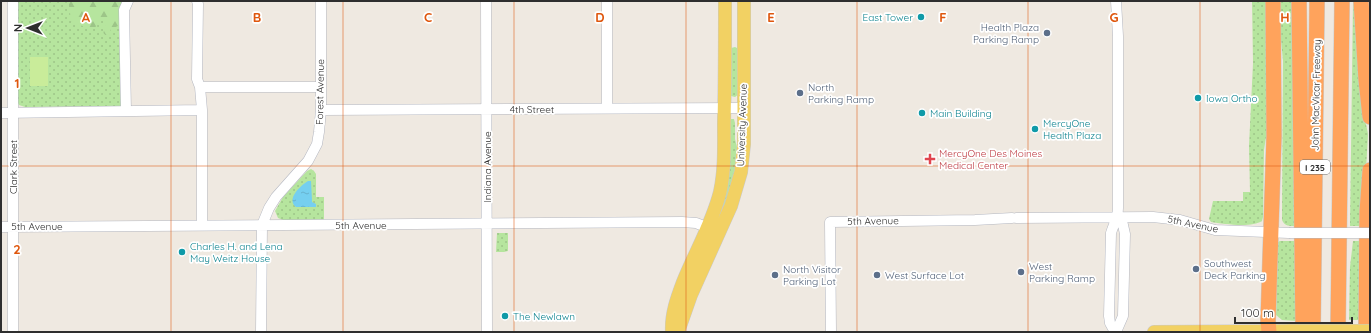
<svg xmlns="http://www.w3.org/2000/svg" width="1371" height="333" font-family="Quicksand,sans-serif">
<defs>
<pattern id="grass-dots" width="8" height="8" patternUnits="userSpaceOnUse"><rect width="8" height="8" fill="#b6e59e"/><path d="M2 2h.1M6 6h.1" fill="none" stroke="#9dc588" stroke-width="1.8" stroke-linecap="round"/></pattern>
<pattern id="forest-firs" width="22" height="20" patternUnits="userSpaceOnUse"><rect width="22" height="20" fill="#b6e59e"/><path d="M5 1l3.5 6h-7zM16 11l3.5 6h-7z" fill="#9dc588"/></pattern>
<pattern id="water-ripples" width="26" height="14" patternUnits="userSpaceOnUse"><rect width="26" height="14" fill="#75cff0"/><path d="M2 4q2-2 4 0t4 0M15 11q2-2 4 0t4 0" fill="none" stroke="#66b2ce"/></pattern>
</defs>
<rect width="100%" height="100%" fill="#efe9e1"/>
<path fill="url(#grass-dots)" d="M17,1H124L122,106L25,107L19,105L17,101Z
M1252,1H1266V137L1264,150L1263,217L1262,221C1252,228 1224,224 1211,222L1209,219L1213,201H1243V192H1250L1249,146L1253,63Z
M1279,1H1293L1296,226C1290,226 1285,227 1282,220L1283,61L1279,20Z
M1353,1H1356L1363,109L1368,134L1363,226H1350Z
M735,47L737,48L739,51V94L735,97L731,96V48Z
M731,119H734L735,123V139L738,151L735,176L723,212L719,210Z
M311,169L314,171L316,174V197H324V220H283L278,218L275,211L283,197L307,171Z
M497,233H508V251L504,252H496Z
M1280,241H1296L1297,321L1282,320L1276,315L1278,242Z
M1353,241H1362L1361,320H1349L1350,267Z"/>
<path fill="url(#forest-firs)" d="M66,1H123C119,9 121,18 118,26L111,29L109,34L106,35L104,34L103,31L106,23L104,21L99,20L95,28L93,29C85,25 79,27 71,21L69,4Z"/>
<path fill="#c9ec9a" d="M30,57H48V86H30Z"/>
<path fill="url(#water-ripples)" d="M308,181H311L312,200V202L316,204V207H296C286,199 300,186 308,181Z"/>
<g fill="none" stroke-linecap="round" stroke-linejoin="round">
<g stroke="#b4b7c1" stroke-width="11">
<path id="minor" d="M13,1V332
M197,1L198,4L197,79L200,87L202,110V225
M486,1L487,332
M200,87H321
M607,108V1
M321,110L744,108
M126,111L124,10L128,1
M1,113L202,110
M1016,218L1153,217L1180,220L1215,230L1289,233
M1,227L682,222L696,223L714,230
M261,332L262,225L269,208L276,197L308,161L317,144L319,132L321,110V1
M831,332L830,222L975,220L1012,218
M1115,332L1110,323L1109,316L1111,233C1114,223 1118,218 1118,208V36L1116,1
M1116,332L1123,316L1125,234L1123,225L1118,218"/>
</g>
<g stroke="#c9c9c9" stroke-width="14">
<path id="major" d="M672,332C671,314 677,298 683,282C695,252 712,224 720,192C725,169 724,146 724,123C725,82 725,42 725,1
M678,332L691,295L731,206L741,172L744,144V1
M1154,332L1290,331"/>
</g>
<g stroke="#c9c9c9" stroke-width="16">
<path id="highway" d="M1299,1L1303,332
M1361,1L1366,80L1370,117
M1269,332L1268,321L1274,136L1273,1
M1313,332L1317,1
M1338,332L1342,1
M1366,332L1367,212L1370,170"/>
</g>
<use href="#minor" stroke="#fff" stroke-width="10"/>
<use href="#major" stroke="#f2d163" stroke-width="13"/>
<use href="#highway" stroke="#ffa35c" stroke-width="15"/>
<g stroke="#b4b7c1" stroke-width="11" stroke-linecap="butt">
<path id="minor-bridge" d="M1289,233H1370"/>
</g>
<g stroke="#c9c9c9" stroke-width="14" stroke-linecap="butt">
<path id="major-bridge" d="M1290,331H1370"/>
</g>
<use href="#minor-bridge" stroke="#fff" stroke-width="10"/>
<use href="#major-bridge" stroke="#f2d163" stroke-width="13"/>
</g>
<path fill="none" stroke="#df570e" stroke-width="1" stroke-opacity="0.55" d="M171,1V332M343,1V332M514,1V332M686,1V332M857,1V332M1028,1V332M1200,1V332M1,166H1370"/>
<g fill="#0f9aa8" stroke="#fff" stroke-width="1.5">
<circle cx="921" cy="17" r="4"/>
<circle cx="1198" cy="98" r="4"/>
<circle cx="922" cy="113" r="4"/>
<circle cx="1035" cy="129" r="4"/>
<circle cx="182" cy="252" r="4"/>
<circle cx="505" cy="316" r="4"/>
</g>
<g fill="#5c6f8a" stroke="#fff" stroke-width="1.5">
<circle cx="1047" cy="33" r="4"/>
<circle cx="800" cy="93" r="4"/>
<circle cx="1196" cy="269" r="4"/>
<circle cx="1021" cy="272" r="4"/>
<circle cx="775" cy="275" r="4"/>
<circle cx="877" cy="275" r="4"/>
</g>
<path fill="#e0444e" stroke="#fff" stroke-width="1.5" d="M928 153h4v4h4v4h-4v4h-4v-4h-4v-4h4z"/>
<g text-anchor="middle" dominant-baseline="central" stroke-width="3.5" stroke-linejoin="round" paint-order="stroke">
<rect fill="#fff" stroke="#6d6d6d" stroke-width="1" x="1300" y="160" width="30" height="14" rx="3"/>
<g font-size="9" font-weight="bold" fill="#2e2e2e">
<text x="1315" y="167">I 235</text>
</g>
<g font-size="10" fill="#0d838f" stroke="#fff" text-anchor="start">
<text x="913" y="17" text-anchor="end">East Tower</text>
<text x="1206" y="98">Iowa Ortho</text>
<text x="930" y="113">Main Building</text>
<text x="1043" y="123">MercyOne<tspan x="1043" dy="12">Health Plaza</tspan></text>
<text x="190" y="246">Charles H. and Lena<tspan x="190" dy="12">May Weitz House</tspan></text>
<text x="513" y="316">The Newlawn</text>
</g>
<g font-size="10" fill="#4e5e75" stroke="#fff" text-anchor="start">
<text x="1039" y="27" text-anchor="end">Health Plaza<tspan x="1039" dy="12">Parking Ramp</tspan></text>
<text x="808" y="87">North<tspan x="808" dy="12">Parking Ramp</tspan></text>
<text x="1204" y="263">Southwest<tspan x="1204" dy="12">Deck Parking</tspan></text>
<text x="1029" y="266">West<tspan x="1029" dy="12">Parking Ramp</tspan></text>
<text x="783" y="269">North Visitor<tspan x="783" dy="12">Parking Lot</tspan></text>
<text x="885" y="275">West Surface Lot</text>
</g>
<g font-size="10" fill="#2e2e2e" stroke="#fff">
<text transform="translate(320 92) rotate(-89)">Forest Avenue</text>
<text transform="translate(1316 95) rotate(-89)">John MacVicar Freeway</text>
<text x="532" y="109">4th Street</text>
<text transform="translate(742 125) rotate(-88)">University Avenue</text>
<text transform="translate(13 167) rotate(-90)">Clark Street</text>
<text transform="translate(487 167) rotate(-90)">Indiana Avenue</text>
<text transform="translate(873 221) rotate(-1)">5th Avenue</text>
<text transform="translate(1193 224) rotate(12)">5th Avenue</text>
<text x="361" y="225">5th Avenue</text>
<text x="37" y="226">5th Avenue</text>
</g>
<g font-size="10" fill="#be3a42" stroke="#fff" text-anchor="start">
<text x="939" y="153">MercyOne Des Moines<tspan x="939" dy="12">Medical Center</tspan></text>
</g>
</g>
<g font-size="13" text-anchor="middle" font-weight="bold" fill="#df570e" stroke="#fff" stroke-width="3.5" stroke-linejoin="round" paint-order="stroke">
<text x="86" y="22">A</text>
<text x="257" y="22">B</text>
<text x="428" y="22">C</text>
<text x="600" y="22">D</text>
<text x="771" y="22">E</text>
<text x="943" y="22">F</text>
<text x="1114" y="22">G</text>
<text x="1285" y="22">H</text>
<text x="17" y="88">1</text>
<text x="17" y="254">2</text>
</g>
<rect width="1371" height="333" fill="none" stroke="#2e2e2e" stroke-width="4"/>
<g transform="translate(28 28) rotate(270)" stroke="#ffffff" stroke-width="3" paint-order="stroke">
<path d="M0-3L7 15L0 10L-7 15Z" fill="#2e2e2e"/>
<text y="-6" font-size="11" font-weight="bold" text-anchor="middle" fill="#2e2e2e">N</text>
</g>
<path d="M1235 317v6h117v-6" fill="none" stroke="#2e2e2e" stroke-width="2"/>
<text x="1241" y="317" font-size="12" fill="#2e2e2e" stroke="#ffffff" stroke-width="3" paint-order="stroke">100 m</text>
</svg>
